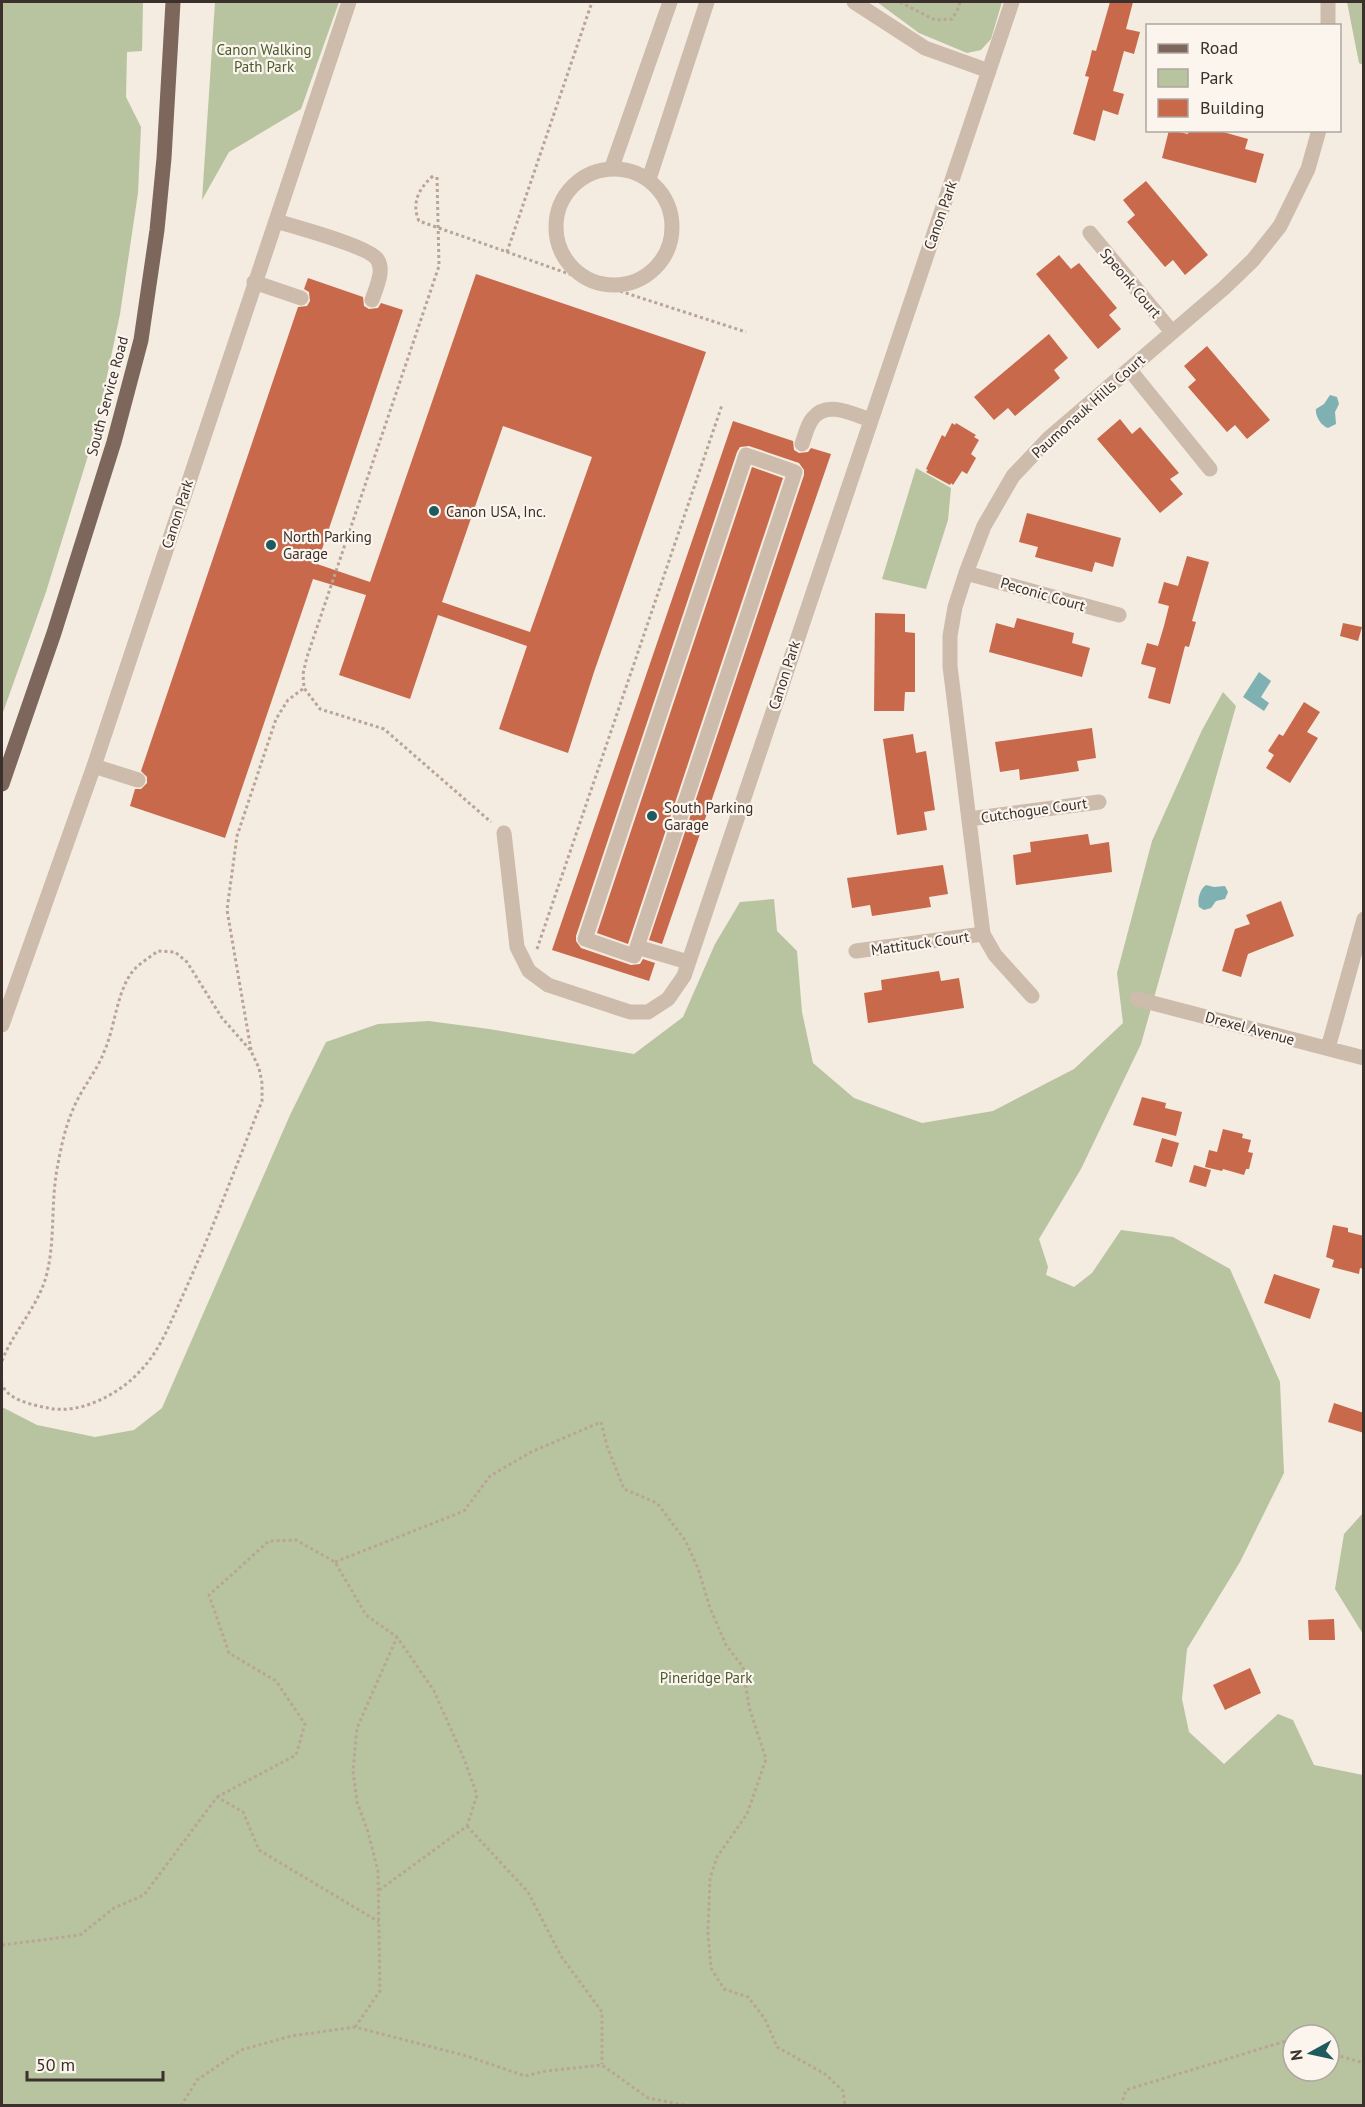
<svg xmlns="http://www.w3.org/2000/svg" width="1365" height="2107" font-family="'PT Sans',sans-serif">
<rect width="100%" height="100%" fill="#f4ebe1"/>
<path fill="#b8c4a0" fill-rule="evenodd" d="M2,2H143L142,51L127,52L126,97L141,127L138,193L120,314L95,433L46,592L2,715Z
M215,2H339L301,109L229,152L202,200Z
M877,2H1002L991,39L981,50L967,53L919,33Z
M1347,2H1363V65L1359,63Z
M916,468L951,488L948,520L926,589L882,579Z
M1223,692L1236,706L1141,1044L1081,1169L1039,1239L1048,1267L1046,1275L1074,1287L1092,1273L1121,1230L1173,1237L1230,1269L1280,1382L1284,1473L1240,1562L1187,1649L1182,1699L1189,1732L1224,1764L1278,1714L1293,1720L1314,1765L1363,1775V2105H2V1407L37,1425L95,1437L134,1430L162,1408L290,1115L326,1042L378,1024L429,1021L489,1029L634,1054L683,1017L715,944L740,902L774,899L777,931L797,951L802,1012L813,1063L854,1098L922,1123L993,1111L1074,1069L1123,1023L1117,973L1152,841L1202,730ZM1293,2035H1329V2071H1293Z
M1363,1513V1634L1335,1589L1344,1534Z"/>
<path fill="#7fb0b2" d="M1330,395L1337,397L1339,404L1335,412L1336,424L1328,428C1321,426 1315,416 1316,409L1324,404Z
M1259,672L1271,681L1261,697L1269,703L1264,711L1243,697Z
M1206,885L1214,887L1225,886L1228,892L1225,899L1216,901L1211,908L1204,910L1199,907C1197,900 1200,889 1206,885Z"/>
<path fill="#c8694b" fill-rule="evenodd" d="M1110,2H1133L1126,29L1140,32L1134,54L1124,51L1113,91L1124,94L1118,115L1103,110L1095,141L1073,134L1089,77L1085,76L1089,63L1092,50L1096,51Z
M1169,130L1188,134L1189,130H1216L1248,139L1245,149L1264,154L1256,183L1162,158Z
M1146,181L1208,255L1185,275L1173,260L1165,267L1127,222L1135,215L1123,200Z
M1059,255L1071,269L1079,263L1117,308L1109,315L1121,329L1098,349L1036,274Z
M476,274L706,352L594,672L568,753L499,729L527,646L438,615L410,699L339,675L366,595L313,579L225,838L130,806L135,789H141L147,783V777L141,771L298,307L307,306L310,301L309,292L304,289L308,278L363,297L364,306L369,309L378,308L381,303L403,310L317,564L370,582ZM503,426L592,457L530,632L442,602Z
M1049,334L1068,358L1054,370L1060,378L1015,416L1008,408L994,420L974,397Z
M1207,346L1270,420L1247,439L1235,425L1227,432L1188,387L1196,380L1184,366Z
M1120,419L1132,434L1140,427L1179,473L1170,479L1183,494L1160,513L1097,439Z
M733,421L793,441L794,450L799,453L808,452L811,448L831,454L662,944L649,940L804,475V470L799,463L749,446L740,447L737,452L576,936V941L581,948L631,965L640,964L643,959L655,963L649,981L552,950Z
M952,423L955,425L956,423L976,435L974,437L979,440L971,454L976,458L967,474L962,471L953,485L951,483L950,485L926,472L928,470L926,469L942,435L945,437Z
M752,467L783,478L628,944L597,933Z
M1027,513L1121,538L1113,567L1095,562L1092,572L1035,557L1038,547L1019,542Z
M1187,556L1209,562L1192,621L1196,622L1189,647L1185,646L1170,704L1148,698L1156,668L1141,664L1147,643L1158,646L1164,626L1169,606L1158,603L1164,582L1178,586Z
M875,613L905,614V632L915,633V692H905L904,711H874Z
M1017,618L1074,633L1072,643L1090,648L1082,677L989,652L996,623L1014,628Z
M1343,623L1362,627L1358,641L1340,636Z
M1304,702L1320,712L1307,732L1318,738L1290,783L1266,768L1274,755L1268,751L1279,734L1283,736Z
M1092,728L1096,758L1077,761L1079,771L1020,780L1019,769L1000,772L995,742Z
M913,734L916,753L926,751L935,810L924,812L927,830L897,835L883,739Z
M1088,834L1090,845L1109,842L1112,872L1016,885L1013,855L1031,852L1030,842Z
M943,865L948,894L929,897L931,907L872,916L870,905L852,908L847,878Z
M1281,901L1294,936L1248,954L1241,977L1222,971L1235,929L1250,924L1246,915Z
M939,971L941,981L959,978L964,1008L868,1023L864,993L882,990L881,980Z
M1142,1097L1166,1103L1165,1108L1182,1112L1176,1136L1133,1125Z
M1223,1129L1243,1134L1242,1138L1251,1140L1248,1152L1253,1153L1249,1169H1246L1244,1175L1223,1169L1222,1171L1205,1167L1209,1150L1217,1152Z
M1162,1138L1179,1143L1172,1167L1155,1162Z
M1194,1165L1211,1170L1206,1187L1189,1182Z
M1333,1225L1348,1228V1232L1364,1236V1269L1360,1268L1359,1274L1332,1267L1334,1260L1326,1257Z
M1274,1274L1320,1289L1310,1319L1264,1303Z
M1334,1403L1364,1413V1433L1328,1422Z
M1334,1619L1335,1640H1309L1308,1620Z
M1250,1668L1261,1693L1225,1710L1213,1685Z"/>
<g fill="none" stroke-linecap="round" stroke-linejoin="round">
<path stroke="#b9a596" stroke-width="3" stroke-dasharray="3 3" stroke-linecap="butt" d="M900,2L935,20L952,19L959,7L960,2
M433,176C419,188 411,203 419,221L595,283L746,332
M437,177L439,266L307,657L303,674L304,688L320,709L384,729L491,822
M507,252L592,2
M537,949L722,405
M251,1050L227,910L237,836L276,719L288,700L304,688
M2,1361C13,1332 37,1308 46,1277C56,1240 50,1202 58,1164C62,1141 68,1116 80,1095C88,1080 98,1068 104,1052C115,1027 116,997 130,975C136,965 149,958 158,951L175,952L187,962L222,1018L251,1051L259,1068L262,1083V1101C236,1166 212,1231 183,1295C171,1321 161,1349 141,1370C120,1394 80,1415 48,1408C33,1405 7,1400 2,1384
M335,1562L464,1511L490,1476L531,1452L601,1422L607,1446L624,1489L657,1503L685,1540L698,1568L710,1608L726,1645L743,1667L749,1707L766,1759L747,1814L717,1857L710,1878L708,1933L711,1968L724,1989L748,1997L765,2019L777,2047L825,2074L843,2091L845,2106
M217,1797L296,1755L305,1724L276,1681L229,1653L209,1595L269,1541L296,1540L335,1562L366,1615L397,1637L434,1691L464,1759L477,1795L467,1826L378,1891
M467,1826L528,1892L561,1956L602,2012V2064
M2,1945L80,1935L114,1908L144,1895L217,1797L243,1812L259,1850L379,1922
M355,2027L380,1991L378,1871L368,1832L357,1802L353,1771L357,1728L397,1637
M1329,2053L1364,2063
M181,2106L197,2080L241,2050L291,2036L355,2027L467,2056L525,2076L546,2071L602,2065L648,2098L689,2106
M1121,2106L1126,2090L1289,2040L1293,2041"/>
<path stroke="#cdbbac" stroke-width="15" d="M854,2L925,48L989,71
M1328,2V26
M612,167L670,2
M556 227a58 58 0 1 1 116 0a58 58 0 1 1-116 0Z
M649,179L707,2
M276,221C295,227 368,246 377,259C385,270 376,288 372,300
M1090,233L1172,332
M254,282L301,298
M1129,369L1210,469
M802,444C805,436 807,425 813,418C827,400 853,414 870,420
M966,573L1119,615
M94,766L138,780
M969,819L1099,802
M504,833L517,947L529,971L548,985L630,1012H648L668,999L684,976L1012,2
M637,947L634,956L585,939L746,455L795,472L637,947L688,962
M856,951L983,934
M1032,996L995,955L983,934L950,666V636L955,607L966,573L984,526L1013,476L1049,438L1224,288L1253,260L1280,226L1308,169L1319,130
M1137,999L1364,1058
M2,1025L94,766L349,2
M1328,1048L1364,919"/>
<path stroke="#7d675c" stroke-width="15" d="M2,784L54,633L114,442L141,340L157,230L164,158L173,2"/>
</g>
<g fill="#1f5a5e" stroke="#fbf5ee" stroke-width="2">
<circle cx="434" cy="511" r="6"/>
<circle cx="271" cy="545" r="6"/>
<circle cx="652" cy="816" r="6"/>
</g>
<g text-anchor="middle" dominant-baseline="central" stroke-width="4.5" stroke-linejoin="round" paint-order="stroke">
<g font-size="15" fill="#4a5a2e" stroke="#fbf5ee">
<text x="264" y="49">Canon Walking<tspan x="264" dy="17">Path Park</tspan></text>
<text x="706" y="1677">Pineridge Park</text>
</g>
<g font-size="15" fill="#3b302b" stroke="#fbf5ee">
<text transform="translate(940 215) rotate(-71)">Canon Park</text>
<text transform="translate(1131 283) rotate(50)">Speonk Court</text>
<text transform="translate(107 396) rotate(-75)">South Service Road</text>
<text transform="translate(1088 406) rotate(-42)">Paumonauk Hills Court</text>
<text transform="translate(177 514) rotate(-72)">Canon Park</text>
<text transform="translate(1043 594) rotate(16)">Peconic Court</text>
<text transform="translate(784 675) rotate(-72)">Canon Park</text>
<text transform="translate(1034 810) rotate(-8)">Cutchogue Court</text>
<text transform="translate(920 943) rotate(-8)">Mattituck Court</text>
<text transform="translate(1250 1028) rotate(15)">Drexel Avenue</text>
</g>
<g font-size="15" fill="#3b302b" stroke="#fbf5ee" text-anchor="start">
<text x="446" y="511">Canon USA, Inc.</text>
<text x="283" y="536">North Parking<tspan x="283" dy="17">Garage</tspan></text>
<text x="664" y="807">South Parking<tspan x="664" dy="17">Garage</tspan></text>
</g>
</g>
<rect width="1365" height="2107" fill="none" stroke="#3b302b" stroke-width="6"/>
<rect x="1146" y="24" width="195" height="108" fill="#fbf5ee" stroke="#aea6a0" stroke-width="1.5"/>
<rect x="1158" y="44" width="30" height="9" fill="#7d675c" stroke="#aea6a0" stroke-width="1.5"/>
<text x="1200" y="54" font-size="18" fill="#3b302b">Road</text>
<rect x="1158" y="69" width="30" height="18" fill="#b8c4a0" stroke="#aea6a0" stroke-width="1.5"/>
<text x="1200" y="84" font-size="18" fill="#3b302b">Park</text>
<rect x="1158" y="99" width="30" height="18" fill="#c8694b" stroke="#aea6a0" stroke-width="1.5"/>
<text x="1200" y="114" font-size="18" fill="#3b302b">Building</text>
<g transform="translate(1311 2053) rotate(262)"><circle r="28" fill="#fbf5ee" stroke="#aea6a0" stroke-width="1.5"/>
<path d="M0-4.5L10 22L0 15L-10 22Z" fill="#1f5a5e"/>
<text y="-9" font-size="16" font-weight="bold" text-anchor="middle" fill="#3b302b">N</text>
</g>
<path d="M27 2071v9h136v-9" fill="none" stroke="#3b302b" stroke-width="3"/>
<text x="36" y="2071" font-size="18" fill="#3b302b" stroke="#fbf5ee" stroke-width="4.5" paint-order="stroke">50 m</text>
</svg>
